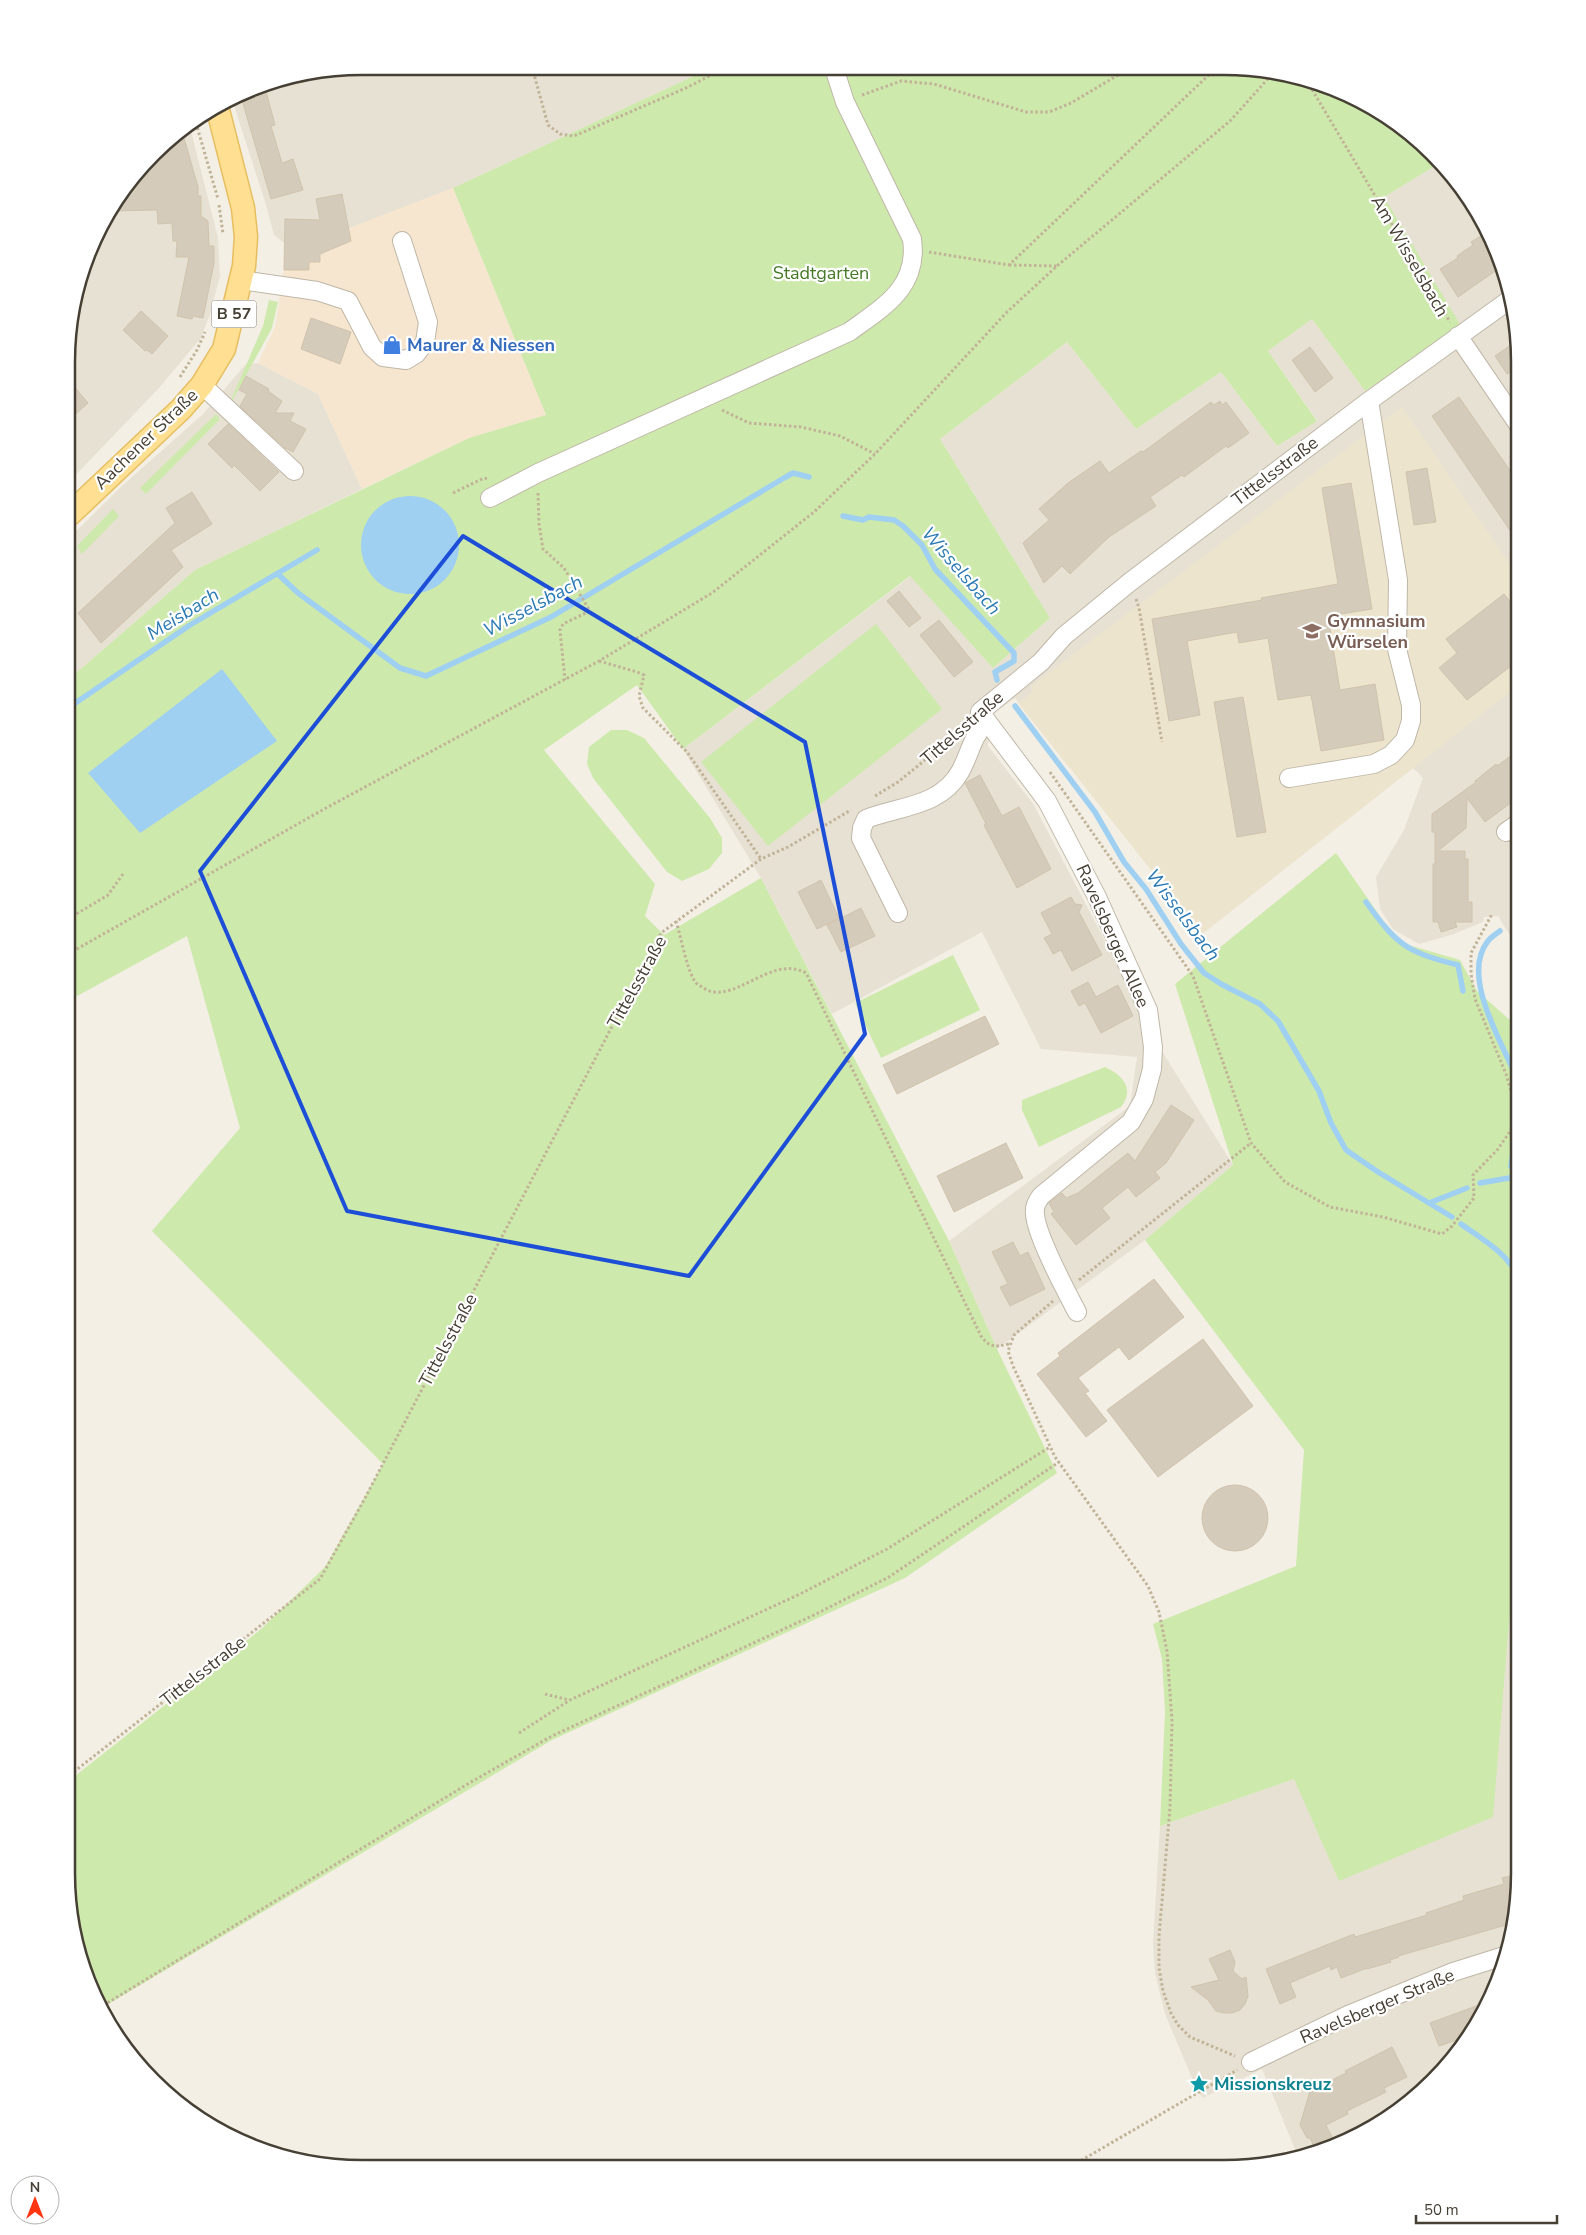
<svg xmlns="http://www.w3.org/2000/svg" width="1586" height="2235" font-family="'Nunito Sans',sans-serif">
<rect width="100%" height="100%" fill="#f3efe5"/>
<path fill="#e7e1d3" d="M362,66L713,67L453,188L310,244L284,243L274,235L265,202L233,102L267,82Z
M190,127L218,238L220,276L210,314L201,338L159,388L69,482V323L106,214L167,140Z
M1440,163L1458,182L1489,232L1514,304L1520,362L1519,950L1498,916L1484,917L1483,922L1451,935L1419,944L1393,929L1380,909L1376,877L1404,830L1423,778L1413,768L1202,934L1015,698L992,714L988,746L1034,805L1128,985L1140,1016L1233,1165L1145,1240L997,1349L949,1241L1130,1106L1137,1057L1041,1049L982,932L832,1014L761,878L683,749L911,576L993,668L1050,618L940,439L1067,342L1136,429L1221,372L1277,446L1317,420L1268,351L1312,319L1365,391L1384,197Z
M258,363L318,394L362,489L195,570L68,680V539L122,486L203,414L245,365Z
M1519,1572V1892L1504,1968L1470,2037L1419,2095L1354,2138L1299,2159L1262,2069L1203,2098L1197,2090L1165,2014L1155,1973L1153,1944L1160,1826L1294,1779L1513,1574Z"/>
<path fill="#f6e6cf" d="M453,188L546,415L469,438L362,489L318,394L258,363L275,327L284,270V243H310Z"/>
<path fill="#ede4ce" d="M1402,407L1520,579V684L1202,934L1018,703L1032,693L1031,686Z"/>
<path fill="#cee9ac" d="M713,67L1263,69L1337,89L1404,127L1440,163L1384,197L1461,326L1365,391L1312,319L1268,351L1317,421L1277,446L1221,372L1136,429L1067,342L940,439L1050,618L993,668L910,576L683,749L637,685L544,750L655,884L645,916L664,935L761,878L949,1241L997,1349L1057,1473L905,1578L552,1740L100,2009L76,1949L66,1873V1783L260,1630L325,1567L383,1464L152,1231L240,1128L187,936L68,1001V680L195,570L469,438L546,415L453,188Z
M269,300L278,302L272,328L232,401L231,400L263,326Z
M216,414L220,419L146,494L140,488Z
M113,509L119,516L82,554L77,546Z
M876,624L942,709L768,846L701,762Z
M611,730H627L644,738L710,818L722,838V853L709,869L682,881L667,872L593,778L587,764L589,747Z
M1336,853L1398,942L1460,960L1477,991L1519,1028V1572L1513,1574L1493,1817L1339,1881L1294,1779L1160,1826L1165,1712L1162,1659L1153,1624L1296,1566L1304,1450L1145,1240L1233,1165L1175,984Z
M953,955L980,1010L881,1058L855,1003Z
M1105,1067C1123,1075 1135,1089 1121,1107L1039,1147L1022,1110V1100Z"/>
<path fill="#9fd0f2" d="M361 545a49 49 0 1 1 98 0a49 49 0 1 1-98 0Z
M222,669L277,741L140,833L88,773Z
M1519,1130V1210L1514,1205L1515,1177L1508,1167L1513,1133Z"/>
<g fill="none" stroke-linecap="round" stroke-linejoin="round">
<path stroke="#9fd0f2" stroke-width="5.5" d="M843,516L863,520L869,517L894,520L903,526L922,545L935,569L1014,653V661L995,672L997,680
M278,574L298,593L400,668L426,676L551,617L784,478L793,473L809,477
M1015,706L1095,812L1124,862L1146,889L1181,944L1204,973L1221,984L1260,1004L1278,1021L1319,1091L1331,1123L1346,1150L1378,1172L1452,1217
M68,708L190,625L317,550
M1366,902C1397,945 1406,952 1458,965L1463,991
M1500,931C1496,934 1491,937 1488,941C1459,977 1505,1047 1519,1083
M1480,1183L1515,1177V1169
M1429,1203L1467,1188
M1461,1224C1483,1240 1508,1253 1519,1279"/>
</g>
<path fill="#d5cbba" stroke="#d0c3ad" d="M264,84L275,125L271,126L282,163L293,159L303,190L271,199L241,97Z
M182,131L198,187V196H201V216L208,221L209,246H214V263L203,318L193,316L192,319L177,316L189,257H176L177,241H173L172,223L158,224L157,210L108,211L167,140Z
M342,194L351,241L320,254V262H309V270H284L285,219L320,220L316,199Z
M1489,231L1501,267L1458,297L1440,269L1458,258L1457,256L1473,245L1471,242Z
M141,311L168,336L152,354L147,350L145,351L123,330Z
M311,318L351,332L340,364L301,349Z
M1518,340L1520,366L1507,374L1495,356Z
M1310,347L1333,378L1315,392L1292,360Z
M246,376L269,389L268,391L282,401L275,413H294L290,421L306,429L293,452L285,448L240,406L247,394L239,390Z
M69,380L88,403L69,420Z
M1459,397L1520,485V545L1432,416Z
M1220,401L1222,405L1226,402L1249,433L1228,448L1226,446L1184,477L1182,475L1150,497L1156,506L1109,537L1070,574L1062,566L1044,583L1023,543L1049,520L1039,509L1068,483L1100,461L1109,473L1141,451L1143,452L1211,402L1214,405Z
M228,424L279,472L260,491L234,465L232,468L208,444Z
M1427,468L1436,522L1414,525L1406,472Z
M1351,483L1372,609L1328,616L1340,690L1375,684L1384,740L1321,751L1311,695L1278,700L1268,638L1239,643L1237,632L1187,641L1200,715L1169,721L1152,619L1262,600L1261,598L1338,584L1322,488Z
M192,492L212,524L171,550L183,567L101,643L78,613L175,523L166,508Z
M899,591L921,618L909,627L887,601Z
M1504,594L1520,613V659L1467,700L1439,668L1457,653L1446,639Z
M939,620L973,662L954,677L920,635Z
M1243,697L1266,832L1237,837L1214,702Z
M1520,749V796L1485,822L1467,798L1466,828L1438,851H1465V859H1468V902H1472V922H1455L1457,927L1441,932L1438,922H1433V864H1435V832H1432V814L1476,782L1475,781L1496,764L1497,766Z
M980,775L1002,816L1019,807L1051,869L1017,888L984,825L986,824L965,783Z
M821,880L839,918L817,929L798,892Z
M1071,897L1075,904L1082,905L1079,912L1102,955L1072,971L1061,950L1053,954L1049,946L1044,938L1052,934L1041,913Z
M861,908L875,936L841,952L827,925Z
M1088,982L1096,997L1118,985L1133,1016L1101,1033L1085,1003L1079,1006L1071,991Z
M985,1016L999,1044L897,1094L883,1065Z
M1171,1105L1194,1120L1166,1163L1155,1172L1160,1178L1136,1197L1128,1187L1102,1208L1110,1218L1076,1245L1051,1214L1054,1212L1049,1203L1062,1193L1066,1198L1078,1193L1128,1153L1135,1161Z
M1006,1143L1023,1178L954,1212L937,1176Z
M1013,1242L1020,1256L1028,1252L1045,1289L1010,1306L1000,1287L1008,1284L992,1252Z
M1154,1279L1184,1317L1129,1360L1119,1347L1078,1378L1089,1391L1085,1393L1107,1421L1086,1437L1037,1374L1060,1356L1058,1353Z
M1203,1339L1253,1406L1158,1477L1107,1410Z
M1202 1518a33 33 0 1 1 66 0a33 33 0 1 1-66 0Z
M1519,1874V1892L1513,1923L1398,1956L1399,1957L1390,1960L1391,1962L1367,1969V1968L1341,1978L1337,1967L1331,1970L1330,1966L1290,1983L1296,1997L1280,2004L1266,1969L1354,1934L1355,1937L1427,1915L1426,1913L1464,1900L1463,1896L1504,1884L1502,1878Z
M1230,1950L1235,1962L1233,1971L1242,1979L1246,1977L1248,1996L1245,2004L1240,2010L1232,2013H1224L1216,2011L1208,2000L1191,1987L1219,1980L1209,1959Z
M1487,2002L1471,2035L1439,2046L1430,2023Z
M1392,2047L1407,2077L1384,2088L1386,2092L1347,2111L1348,2114L1326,2125L1333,2139L1315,2148L1310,2138H1307L1300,2125L1310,2091L1346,2073L1345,2071Z"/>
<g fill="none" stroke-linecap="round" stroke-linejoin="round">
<g stroke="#bfb7a7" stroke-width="20">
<path id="minor" d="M241,280L317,291L348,301L372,347L383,357L406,360L416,354L425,342L428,322L402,241
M1458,336L1520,427
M202,385L294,471
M490,498L538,473L849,332C883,307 919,288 912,239L845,102L834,68
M1289,778L1374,764L1391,755L1405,740L1411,721V705L1397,649L1398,580L1369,401
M1506,832L1520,822
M898,913L861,838L862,828L866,819C899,806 940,807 960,772C971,752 971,738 987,721
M1077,1312C1066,1291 1036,1235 1035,1214C1034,1206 1037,1202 1041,1196L1131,1122L1144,1099L1152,1069L1153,1047L1148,1010L1097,897L1047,801L980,712L1041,662L1064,636L1130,582L1369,401L1512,298
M1251,2062L1348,2015L1453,1972L1507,1955"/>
</g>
<g stroke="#e7be5f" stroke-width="25">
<path id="major" d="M69,515L181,409L202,385L224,349L244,266L246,237L243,208L218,110"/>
</g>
<path stroke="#c1b398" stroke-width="3" stroke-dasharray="2.5 2.5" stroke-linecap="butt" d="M532,67L548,125L560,134L574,136L686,88L727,67
M1307,81L1450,322
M862,95L901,81L934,84L1026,112H1049L1071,103L1130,68
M196,123L218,199
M219,205L223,234
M929,252L1009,265L1215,69
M1009,265L1057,266
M180,377L197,350L205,332
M722,410L749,423L801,427L840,436L875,454
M453,493L484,478L489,479
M538,493L539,524L543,549L564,568L590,611L563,624L560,630L565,680
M1136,599L1139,608L1162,742
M599,661L637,672L644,675L639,696L643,708L687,752L761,859
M1050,772L1193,976L1251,1143L1285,1182L1330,1207L1383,1217L1442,1234L1452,1226L1474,1198L1473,1175L1498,1149L1511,1130L1513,1098L1506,1074L1475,999L1471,974V953L1492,914
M875,796L898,782L956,735
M68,919L108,895L123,874
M676,921C681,937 686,966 694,980C695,983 699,985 702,987C732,1009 770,953 806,973L981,1336C990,1348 995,1347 1009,1344
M68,954L326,808L599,661L712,593L814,512L875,454L1007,312L1057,266L1230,121L1274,72
M1079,1280L1251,1143
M1053,1301L1014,1335L1008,1351L1013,1366L1055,1457L1148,1586L1159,1612L1167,1651L1172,1721L1170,1808L1159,1936V1968L1163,1991L1171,2013L1178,2025L1190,2037L1235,2056
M545,1694L569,1700
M519,1733L570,1700L800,1594L887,1549L1050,1447
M66,1778L320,1579L364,1500L661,933L761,859L788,847L851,810
M99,2008L471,1782L552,1736L814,1615L889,1577L1059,1462
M1068,2168L1237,2070"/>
<use href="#minor" stroke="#fff" stroke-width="18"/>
<use href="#major" stroke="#ffe092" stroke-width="22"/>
</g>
<path fill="none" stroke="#1d4ed8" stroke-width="4" stroke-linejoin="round" d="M463,536L805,742L865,1034L689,1276L347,1211L200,871Z"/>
<defs>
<g id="shop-bare" transform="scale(1.5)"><path d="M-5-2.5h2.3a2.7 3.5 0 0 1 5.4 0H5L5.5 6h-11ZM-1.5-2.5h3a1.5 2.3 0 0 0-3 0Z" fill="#3f7fe0" stroke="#fff" stroke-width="2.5" paint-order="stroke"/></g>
<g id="school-bare" transform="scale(1.5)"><path d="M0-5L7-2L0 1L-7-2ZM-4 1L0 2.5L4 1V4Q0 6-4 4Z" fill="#8d6e63" stroke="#fff" stroke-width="2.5" paint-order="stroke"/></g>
<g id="sight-bare" transform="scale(1.5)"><path d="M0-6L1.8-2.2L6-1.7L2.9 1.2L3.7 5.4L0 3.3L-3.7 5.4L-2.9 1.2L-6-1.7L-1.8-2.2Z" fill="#0f9aa8" stroke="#fff" stroke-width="2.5" paint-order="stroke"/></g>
</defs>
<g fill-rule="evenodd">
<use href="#shop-bare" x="392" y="345"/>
<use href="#school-bare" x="1312" y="631"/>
<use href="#sight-bare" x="1199" y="2084"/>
</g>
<g text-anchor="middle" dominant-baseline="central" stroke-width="4.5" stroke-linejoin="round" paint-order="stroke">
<rect fill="#fff" stroke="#7e7971" stroke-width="1" x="211.5" y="300.5" width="45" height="27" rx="4"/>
<g font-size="16" font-weight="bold" fill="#463f34">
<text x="234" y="314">B 57</text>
</g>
<g font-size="18" fill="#463f34" stroke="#fff">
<text transform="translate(1410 256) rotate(60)">Am Wisselsbach</text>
<text transform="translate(146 439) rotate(-44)">Aachener Straße</text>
<text transform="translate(1275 471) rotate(-37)">Tittelsstraße</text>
<text transform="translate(962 728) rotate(-41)">Tittelsstraße</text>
<text transform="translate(1113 936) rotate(66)">Ravelsberger Allee</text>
<text transform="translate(637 982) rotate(-61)">Tittelsstraße</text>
<text transform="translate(448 1340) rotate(-62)">Tittelsstraße</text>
<text transform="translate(203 1671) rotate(-38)">Tittelsstraße</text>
<text transform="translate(1377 2006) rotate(-23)">Ravelsberger Straße</text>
</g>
<g font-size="18" fill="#457926" stroke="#fff">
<text x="821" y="273">Stadtgarten</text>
</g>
<g font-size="18" font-weight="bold" fill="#366cbe" stroke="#fff" text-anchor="start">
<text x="407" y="345">Maurer &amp; Niessen</text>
</g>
<g font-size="18" font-weight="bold" fill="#785e54" stroke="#fff" text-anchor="start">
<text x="1327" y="621">Gymnasium<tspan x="1327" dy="21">Würselen</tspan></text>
</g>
<g font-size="18" font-weight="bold" fill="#0d838f" stroke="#fff" text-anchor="start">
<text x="1214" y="2084">Missionskreuz</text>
</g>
<g font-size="19" font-style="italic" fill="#2b7ab5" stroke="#fff">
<text transform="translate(961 571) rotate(49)">Wisselsbach</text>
<text transform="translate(533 606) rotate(-28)">Wisselsbach</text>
<text transform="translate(183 614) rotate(-32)">Meisbach</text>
<text transform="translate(1183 915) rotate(53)">Wisselsbach</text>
</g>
</g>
<path d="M0 0H1586V2235H0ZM362 75H1224A287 287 0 0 1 1511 362V1873A287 287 0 0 1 1224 2160H362A287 287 0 0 1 75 1873V362A287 287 0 0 1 362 75Z" fill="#fff" fill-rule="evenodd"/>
<path fill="none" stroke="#463f34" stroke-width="2.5" d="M362 75H1224A287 287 0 0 1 1511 362V1873A287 287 0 0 1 1224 2160H362A287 287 0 0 1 75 1873V362A287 287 0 0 1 362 75Z"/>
<g transform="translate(35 2200)"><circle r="24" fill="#ffffff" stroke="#b5b2ae"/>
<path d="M0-4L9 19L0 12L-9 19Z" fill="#ff3410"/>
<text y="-8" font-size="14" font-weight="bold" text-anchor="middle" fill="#463f34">N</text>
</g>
<path d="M1416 2215v8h141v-8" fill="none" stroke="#463f34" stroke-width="2.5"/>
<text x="1424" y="2215" font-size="15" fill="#463f34" stroke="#ffffff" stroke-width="4" paint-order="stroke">50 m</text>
</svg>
